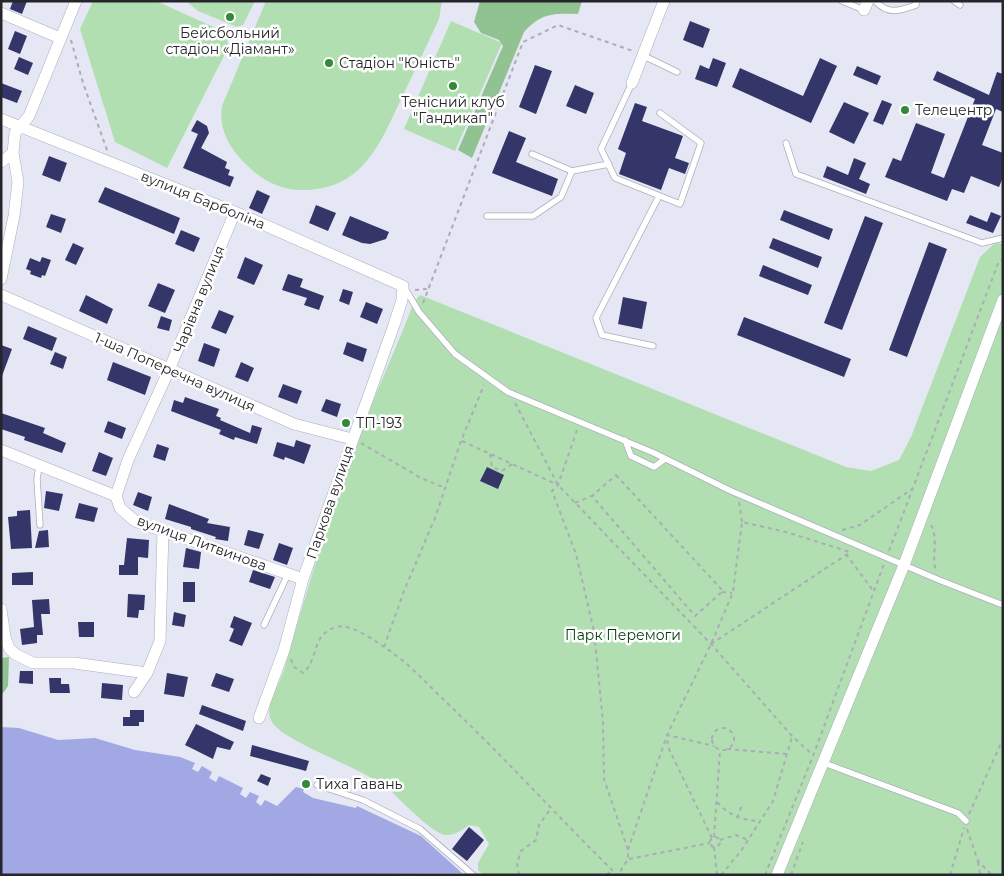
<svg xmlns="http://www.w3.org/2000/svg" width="1004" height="876" font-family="Montserrat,sans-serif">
<rect width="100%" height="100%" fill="#e5e7f4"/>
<path fill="#b1dfb1" d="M93,1H156L227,33L228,48L167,168L115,142L80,29Z
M186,1H255L243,25L237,27L198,11Z
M266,1H442L439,19C427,45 415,70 403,95C381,141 365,188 306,190C286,191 266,183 251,169C232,152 218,132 222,106Z
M451,21L502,43L455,151L404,129Z
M995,243L1003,244V875H483L478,870V863L489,844L479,827L469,825C463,830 453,836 445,835C434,834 402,802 393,793C368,768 281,743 271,720C264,706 280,683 284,670C309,583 335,495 369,411C384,374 400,339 414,302L420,295L846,467L871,471L899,460L911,437L980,257Z"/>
<path fill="#91c291" d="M480,1H582L578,14C553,13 541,13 524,32L472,158L458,150L503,46L499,40L481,33L474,22Z
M9,657L8,686L1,696V658Z"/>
<path fill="#a1a8e4" d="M1,727L19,728L58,740L95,738L135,750L180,757L195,763L192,769L198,772L202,766L212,772L209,778L216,782L219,776L243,788L240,794L246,798L250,792L259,796L256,802L261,806L265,800L277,806L296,787L304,789L303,792L313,798L356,808L357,806L421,836L462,873L1,875Z"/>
<path fill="#343568" d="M13,1H27L22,14L10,9Z
M690,21L710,29L703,48L683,40Z
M15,31L27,36L20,54L8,49Z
M19,57L33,63L28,75L14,69Z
M713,58L726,63L717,87L695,79L700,65L709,69Z
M820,58L837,66L811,123L732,87L740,68L803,96Z
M535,65L552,71L536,114L519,107Z
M857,66L881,76L877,85L853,75Z
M937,71L989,95L997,72L1003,74V112L996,109L982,145L1003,153V177L999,187L971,176L964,193L952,189L947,201L885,177L893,158L901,161L916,123L945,134L931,173L944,178L975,99L933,80Z
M1,83L22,91L17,103L1,97Z
M575,85L594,93L586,114L566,106Z
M882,100L892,104L883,125L873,121Z
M844,102L869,113L854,144L829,132Z
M635,103L647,107L642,121L683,136L675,158L689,163L685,174L669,168L661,190L619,174L626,153L618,149Z
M197,120L207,126L209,133L201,148L227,162L225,168L230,170L228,175L234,177L230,187L183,168L198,134L191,131Z
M509,131L526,138L516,162L558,179L552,196L492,173Z
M49,156L67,163L60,182L42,175Z
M854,158L866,163L859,179L870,184L866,194L823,177L827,166L848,175Z
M105,187L180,218L174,234L98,202Z
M257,190L270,196L262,214L249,208Z
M316,205L336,213L328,231L309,223Z
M784,210L833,229L829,240L780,220Z
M991,212L1001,216L993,233L966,223L970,215L987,222Z
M51,214L66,219L61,233L46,227Z
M350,216L389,232L386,239L370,244L362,243L342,235Z
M865,216L883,223L842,330L824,323Z
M181,230L200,238L194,252L175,244Z
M773,238L822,257L818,268L769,248Z
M929,242L947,249L907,357L889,350Z
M73,243L84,248L76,265L65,260Z
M42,257L51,260L45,276L42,275L41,278L30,274L31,271L26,269L30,258L40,262Z
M245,257L263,265L254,285L237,278Z
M763,265L812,285L808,295L759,276Z
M288,274L303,279L300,287L324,296L319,310L304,305L307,298L282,290Z
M158,283L175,290L165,313L148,306Z
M343,289L353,292L349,305L339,301Z
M86,295L113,309L107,324L79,311Z
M623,297L647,302L642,329L618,324Z
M366,302L383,309L377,324L360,317Z
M219,310L234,316L226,334L211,328Z
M161,316L172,320L169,331L157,328Z
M744,317L851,359L844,377L737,335Z
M28,326L57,338L52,351L23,339Z
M347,342L367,349L363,362L343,354Z
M204,343L220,349L214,367L198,361Z
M1,345L12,349L2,376H1Z
M55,352L67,357L63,369L50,364Z
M113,362L151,377L145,395L107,380Z
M241,362L254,368L248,382L235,377Z
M283,384L302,391L297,404L278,397Z
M185,397L219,409L216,416L221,418L220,420L250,433L252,425L262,428L257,444L235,437L234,440L219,434L221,430L171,411L174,400L183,403Z
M326,399L341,404L337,417L321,411Z
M1,413L45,428L43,433L66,443L62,453L24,440L25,437L1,429Z
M108,421L126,428L122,439L104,432Z
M296,440L311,445L304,464L285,457L284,460L273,456L277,442L294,447Z
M157,444L169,448L165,461L153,457Z
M99,452L113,458L106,476L92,471Z
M487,467L504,475L498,489L480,481Z
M46,491L63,494L59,511L44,508Z
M138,492L152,497L148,511L133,505Z
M79,503L98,508L94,522L75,518Z
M169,504L209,519L207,523L230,527L228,541L215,539L216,537L191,529V527L165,519Z
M30,510L32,548L11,549L8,517L17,516V511Z
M48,530L49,547L35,548L39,531Z
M248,530L264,534L259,549L244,545Z
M127,538L149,540L148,558L138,557V575H119V565H124Z
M279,543L293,548L287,565L273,560Z
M186,548L201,552L199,569L183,567Z
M253,570L275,577L270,589L249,582Z
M33,572V585H12V573Z
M183,582H195V602H183Z
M128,594L145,595L144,610H139L138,618L127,617Z
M49,599L50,614H41L43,635H37V643L22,645L20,629L34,627L32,600Z
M174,612L186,615L184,627L172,625Z
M234,616L252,623L242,646L229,641L234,629L230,627Z
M78,622H94V637H79Z
M20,671H33V684L19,683Z
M167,673L188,677L184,697L164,694Z
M216,673L234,679L229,692L211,686Z
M49,678H61V684H69L70,693H50Z
M102,683L123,685L122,700L101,698Z
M202,705L246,721L243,731L199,714Z
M130,710H144V722H139V726H123V717H130Z
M196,724L234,742L230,750L217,747L213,759L185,745Z
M252,745L309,761L306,771L250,756Z
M261,774L271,778L268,786L257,781Z
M469,827L484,840L467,861L452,849Z"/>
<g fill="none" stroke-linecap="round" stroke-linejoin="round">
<g stroke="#acaeba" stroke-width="7">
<path id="service" d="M842,1L864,10
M875,1C888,15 899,11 916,5L917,1
M954,1L960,5
M644,56L677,72
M632,83L601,149L615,178L680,204L701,143L660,113
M786,143L796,174L982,243L1003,238
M532,154L572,171L609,164
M487,216H533L561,197L572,171
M404,287L419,312L455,354L508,392L654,453L731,491L939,580L1003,605
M653,346L602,335L596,318L659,196
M625,440L631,456L654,467L665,459
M39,466L37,479L40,525
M264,625L288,574
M824,763L958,813L966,821
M317,785L363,800L420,829L473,875"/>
</g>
<g stroke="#acaeba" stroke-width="12">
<path id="minor" d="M864,10L868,1
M1,13L60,38
M632,83L664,1
M1,119L235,212L403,286L402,300L394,325L303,579L284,650L259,718
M1,162L13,153L15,133L29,116L76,1
M1,279L14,216L18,182L13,153
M1,295L294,424L352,439
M1,450L116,496L120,508L135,521L303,579
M116,496L128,460L169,370L235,212
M1,609L5,637L9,648L15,654L33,663H74L147,673
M134,692L147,673L160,641L163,530
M777,875L904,565L1003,300"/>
</g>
<path stroke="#aaacb6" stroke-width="2" stroke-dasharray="4 4" stroke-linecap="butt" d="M71,40L83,83L107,150
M415,290L426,289L430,284
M423,303L523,42L558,25L633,51
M515,403L558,485L711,644L792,736L814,756
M577,430L558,485L552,491L576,554L594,631L603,722L604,779L628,850V859L618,875
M462,441L558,485
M361,443L421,478L445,488
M490,454L492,467L502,471L512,464
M616,475L723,591L695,616L592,496Z
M739,502L742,522
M575,503L591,496
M931,525C939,540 931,556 936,571
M842,530L860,525L912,489
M889,551L999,261L1003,260
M846,554L874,592
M722,592L732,593
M711,644L849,553
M384,647L404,591L435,518L461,441L484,385
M291,659L294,667L303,673C319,660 311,633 337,627C349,623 373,639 384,647C407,661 427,684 446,702C505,758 559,818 617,875
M712 739a11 11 0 1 1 22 0a11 11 0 1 1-22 0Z
M727,749L787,754
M717,802C730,816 741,820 760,821
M969,814L1003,739
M737,818L742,805
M967,829L978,861L992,875
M710 842a5 5 0 1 1 10 0a5 5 0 1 1-10 0Z
M714,837L720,750
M712,838L668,747L667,735L714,746
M720,840L736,835L748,840
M714,847L717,875
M628,850L667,735L711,644L733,592L742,522L786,532L850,552
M629,859L710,843
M978,862L980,875
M519,875L517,864L521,851L536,840L539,825L551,808
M607,875L612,869
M721,875L741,851L773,801L792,737
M765,875L813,756L884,564
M791,875L803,842
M950,875L964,828"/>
<use href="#service" stroke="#fff" stroke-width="5.5"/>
<use href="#minor" stroke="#fff" stroke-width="11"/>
</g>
<g fill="#328a39" stroke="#fff" stroke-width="2">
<circle cx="230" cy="17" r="5"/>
<circle cx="329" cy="63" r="5"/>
<circle cx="453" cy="86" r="5"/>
<circle cx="905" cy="110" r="5"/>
<circle cx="346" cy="423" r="5"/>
<circle cx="306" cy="784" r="5"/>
</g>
<g text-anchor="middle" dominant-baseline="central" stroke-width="5" stroke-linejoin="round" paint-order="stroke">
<g font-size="14" fill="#25252a" stroke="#fff" text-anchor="start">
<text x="230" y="33" text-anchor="middle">Бейсбольний<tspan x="230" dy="16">стадіон «Діамант»</tspan></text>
<text x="339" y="63">Стадіон "Юність"</text>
<text x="453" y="102" text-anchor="middle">Тенісний клуб<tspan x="453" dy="16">"Гандикап"</tspan></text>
<text x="915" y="110">Телецентр</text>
<text x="356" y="423">ТП-193</text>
<text x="316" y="784">Тиха Гавань</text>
</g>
<g font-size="14" fill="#25252a" stroke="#fff">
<text transform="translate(203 200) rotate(22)">вулиця Барболіна</text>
<text transform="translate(199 299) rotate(-68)">Чарівна вулиця</text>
<text transform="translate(175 372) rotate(24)">1-ша Поперечна вулиця</text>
<text transform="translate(330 502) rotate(-71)">Паркова вулиця</text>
<text transform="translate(202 543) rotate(20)">вулиця Литвинова</text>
</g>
<g font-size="14" fill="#043c0c" stroke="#fff">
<text x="623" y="635">Парк Перемоги</text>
</g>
</g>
<rect width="1004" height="876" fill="none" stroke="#25252a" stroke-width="5"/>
</svg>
